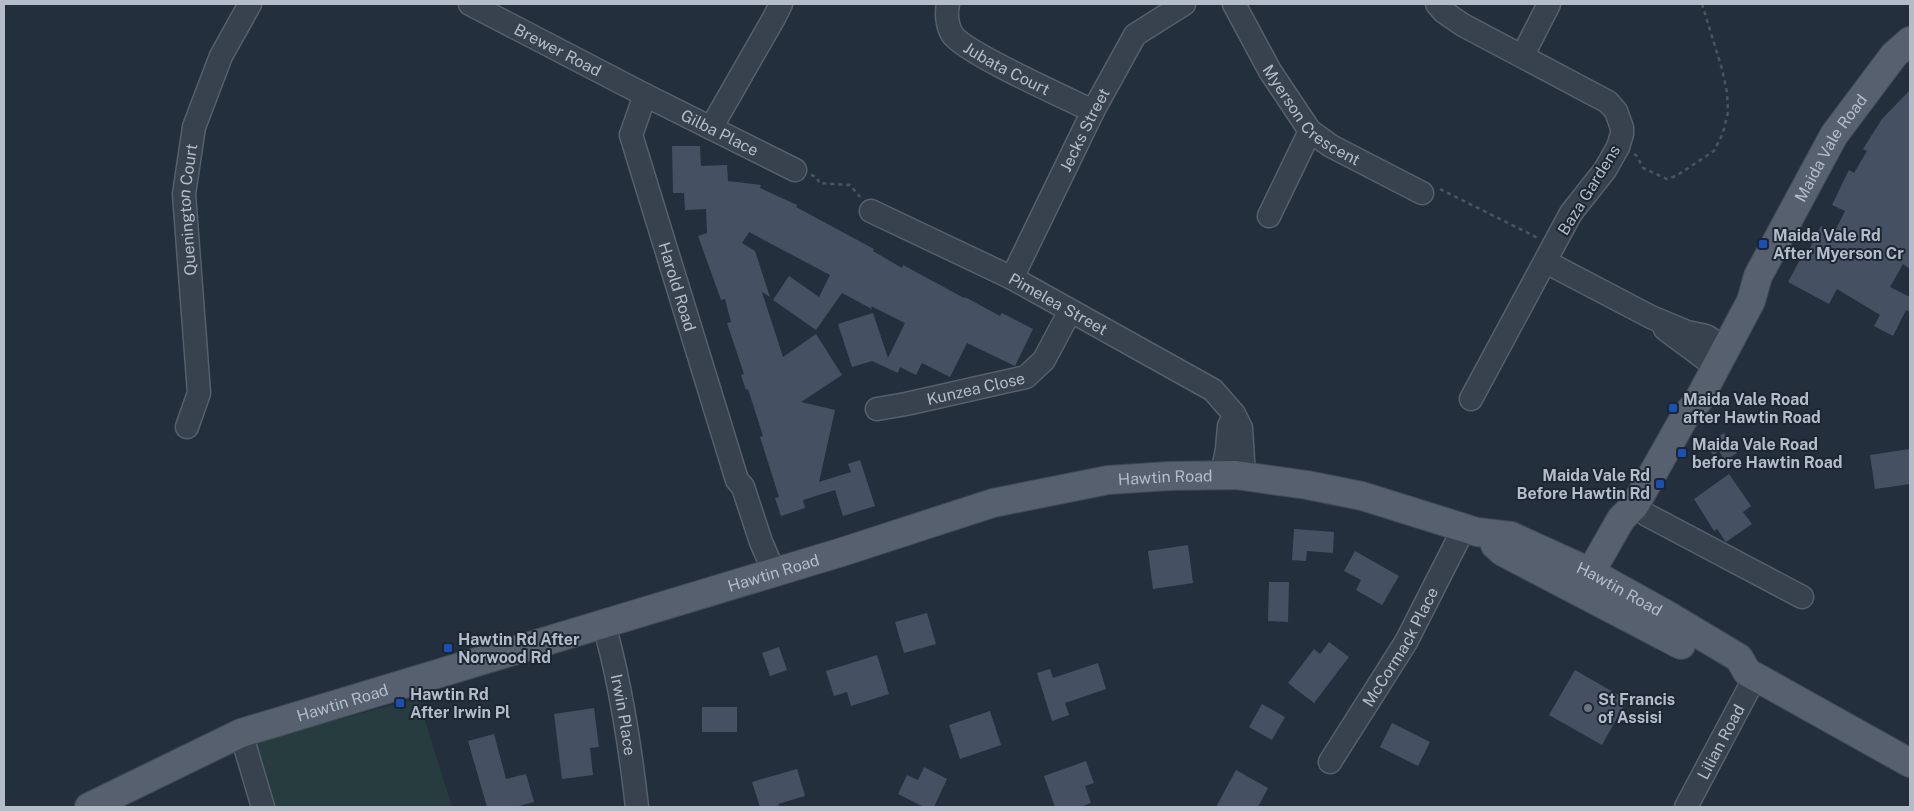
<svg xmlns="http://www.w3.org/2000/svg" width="1914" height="811" font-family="'Public Sans',sans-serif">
<rect width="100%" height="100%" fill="#242f3e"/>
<path fill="#263c3f" d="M418,698L452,807H273L252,743Z"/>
<path fill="#455162" d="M1910,90V269L1903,264L1890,287L1910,297V312L1906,310L1893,336L1874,326L1880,315L1837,289L1829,304L1788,282L1802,256L1805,258L1821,226L1834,233L1845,211L1832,205L1843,182L1849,170L1854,173L1867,151L1863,149L1882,119Z
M672,146H700L701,166L727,165L728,181L761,185L760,188L797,205L796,207L874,249L873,251L902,268L903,265L964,298L965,297L1000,316L1002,313L1033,329L1015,366L967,343L950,377L922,363L916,375L900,367L898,373L872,361L852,367L838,324L873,313L888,358L905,323L871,306L872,309L842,293L816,330L773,300L789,276L819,297L830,275L749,232L742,243L755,251L770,297L762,292L783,357L816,334L842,375L801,402L835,410L819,482L851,472L848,464L860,460L875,506L843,516L835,490L803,500L805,508L781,516L775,498L779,497L760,437L763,436L748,389L746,390L741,375L744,374L727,323L731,322L725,299L721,300L698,236L707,233L706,209L685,210L684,193H673Z
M1724,433L1737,453L1725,461L1719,451L1713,455L1706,445Z
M1910,449V484L1875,489L1870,455Z
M1729,474L1751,506L1743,512L1752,524L1726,542L1717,529L1714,531L1694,499Z
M1294,529L1334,532L1333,553L1307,551L1306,561L1292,560Z
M1188,545L1193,583L1153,589L1148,551Z
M1355,551L1399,576L1382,605L1356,590L1361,580L1344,571Z
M1269,582H1289L1288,622L1268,621Z
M927,613L936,644L904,653L895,622Z
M1329,642L1349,657L1314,703L1288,683L1314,649L1320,654Z
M779,647L787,670L770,676L762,653Z
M877,655L889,694L851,706L847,692L834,696L826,671Z
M1098,663L1106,689L1065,703L1069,715L1052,721L1037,673L1050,669L1053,678Z
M1575,670L1627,700L1602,745L1549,715Z
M1262,704L1285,717L1272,740L1249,727Z
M702,707H737V732H702Z
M594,708L599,747L590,748L593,775L562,779L554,714Z
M990,711L1001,745L960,759L949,725Z
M1392,723L1430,742L1418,766L1380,747Z
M494,734L506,779L526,774L534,802L515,807H487L468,741Z
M1086,761L1094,783L1085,786L1091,803L1080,807H1055L1044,776Z
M924,767L947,779L934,807H924L898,794L907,775L918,780Z
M797,769L805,796L778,804L780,807H760L752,782Z
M1236,770L1268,788L1258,807H1216Z"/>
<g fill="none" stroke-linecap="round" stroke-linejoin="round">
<g stroke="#565f6c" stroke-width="25">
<g id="minor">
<path id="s1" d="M470,4L645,95L795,170"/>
<path id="s2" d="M948,4C946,13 947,25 952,34C963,52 1068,99 1093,111"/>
<path id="s3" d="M1234,4L1270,71L1310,131L1331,146L1422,193"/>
<path d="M1437,4L1444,12L1463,25L1608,102L1616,111L1622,128V134L1618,147L1605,170L1571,213L1471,399"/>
<path d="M1523,55L1549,4"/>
<path id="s4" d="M645,95L631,135L737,480L743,487L761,542L774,572"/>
<path d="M711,128L774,18L781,4"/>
<path id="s5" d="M871,211L1012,278L1213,390L1234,414L1241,428L1244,476"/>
<path d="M1269,216L1310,131"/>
<path d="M1546,262L1651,317L1687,332L1706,336L1727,349"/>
<path id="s6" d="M1012,278L1093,111L1135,35L1184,4"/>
<path d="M1665,329L1716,367"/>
<path id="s7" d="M877,409L906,404L1026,377L1044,360L1070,311"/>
<path id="s8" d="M187,427L199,393L184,194L194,127L221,56L250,4"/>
<path d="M1222,475L1227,449L1229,426L1232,420"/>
<path d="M1635,505L1647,515L1802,597"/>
<path id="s9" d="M604,625C621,684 630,746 637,807"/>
<path d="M241,733L263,807"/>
<path id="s10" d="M1330,762L1406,642L1464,528"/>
<path id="s11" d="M1686,807L1755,677"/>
</g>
</g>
<g stroke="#414a57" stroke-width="30">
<g id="major">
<path d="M1495,545L1503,552L1681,645"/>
<path id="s12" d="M1580,591L1621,519L1635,505L1684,418L1698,401L1751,301L1758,276L1834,135L1894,55L1910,41"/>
<path id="s13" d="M89,807L241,733L842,552L993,503L1108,480L1170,476L1236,475L1307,485L1362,496L1477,532L1511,536L1590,572L1662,612L1739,658L1747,672L1910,763"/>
</g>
</g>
<path stroke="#44595c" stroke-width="2.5" stroke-dasharray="4 4" stroke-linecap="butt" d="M1634,154L1637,156L1643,168L1667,179L1676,176L1714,151L1723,133L1728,112L1727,92L1722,69L1702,4
M811,175L817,177L819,183L850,185L860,197
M1440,189L1538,238"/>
<use href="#minor" stroke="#38414e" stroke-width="22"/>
<use href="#major" stroke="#56606e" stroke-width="28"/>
</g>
<g fill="#1a4fb4" stroke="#1d2633" stroke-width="2">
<rect x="1758" y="239" width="10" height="10" rx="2.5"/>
<rect x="1668" y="403" width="10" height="10" rx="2.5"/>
<rect x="1677" y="448" width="10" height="10" rx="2.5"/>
<rect x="1655" y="479" width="10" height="10" rx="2.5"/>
<rect x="443" y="643" width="10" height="10" rx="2.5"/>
<rect x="395" y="698" width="10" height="10" rx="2.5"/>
</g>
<circle fill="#6b7280" stroke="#1d2633" stroke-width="2" cx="1588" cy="708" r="5"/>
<g text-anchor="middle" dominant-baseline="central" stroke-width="4" stroke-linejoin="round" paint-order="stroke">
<g font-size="16" fill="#b4bcc9" stroke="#1d2633">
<text stroke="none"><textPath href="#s1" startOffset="99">Brewer Road</textPath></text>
<text stroke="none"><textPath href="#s2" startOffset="96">Jubata Court</textPath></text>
<text stroke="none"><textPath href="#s3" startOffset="138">Myerson Crescent</textPath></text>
<text stroke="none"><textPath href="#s6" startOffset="165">Jecks Street</textPath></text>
<text stroke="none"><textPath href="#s1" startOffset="281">Gilba Place</textPath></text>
<text stroke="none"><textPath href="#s12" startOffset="511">Maida Vale Road</textPath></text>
<text transform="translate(1589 190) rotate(-58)">Baza Gardens</text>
<text stroke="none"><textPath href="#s8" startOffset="220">Quenington Court</textPath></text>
<text stroke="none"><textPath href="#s4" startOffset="201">Harold Road</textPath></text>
<text stroke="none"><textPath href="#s5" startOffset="209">Pimelea Street</textPath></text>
<text stroke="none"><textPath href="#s7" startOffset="101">Kunzea Close</textPath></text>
<text stroke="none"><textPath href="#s13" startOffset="1130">Hawtin Road</textPath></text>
<text stroke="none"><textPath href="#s13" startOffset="725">Hawtin Road</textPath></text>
<text stroke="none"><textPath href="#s13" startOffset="1604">Hawtin Road</textPath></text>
<text stroke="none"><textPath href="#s10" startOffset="135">McCormack Place</textPath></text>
<text stroke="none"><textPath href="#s13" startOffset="275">Hawtin Road</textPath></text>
<text stroke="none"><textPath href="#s9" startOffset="92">Irwin Place</textPath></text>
<text stroke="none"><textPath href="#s11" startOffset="74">Lilian Road</textPath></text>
</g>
<g font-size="16" font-weight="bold" fill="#b4bcc9" stroke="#1d2633" text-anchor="start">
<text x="1773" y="235">Maida Vale Rd<tspan x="1773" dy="18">After Myerson Cr</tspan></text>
<text x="1683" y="399">Maida Vale Road<tspan x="1683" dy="18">after Hawtin Road</tspan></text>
<text x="1692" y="444">Maida Vale Road<tspan x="1692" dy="18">before Hawtin Road</tspan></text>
<text x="1650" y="475" text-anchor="end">Maida Vale Rd<tspan x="1650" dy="18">Before Hawtin Rd</tspan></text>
<text x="458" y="639">Hawtin Rd After<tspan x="458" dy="18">Norwood Rd</tspan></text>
<text x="410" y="694">Hawtin Rd<tspan x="410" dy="18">After Irwin Pl</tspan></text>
<text x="1598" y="699">St Francis<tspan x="1598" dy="18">of Assisi</tspan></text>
</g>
</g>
<rect width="1914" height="811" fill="none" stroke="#b4bcc9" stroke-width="10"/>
</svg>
